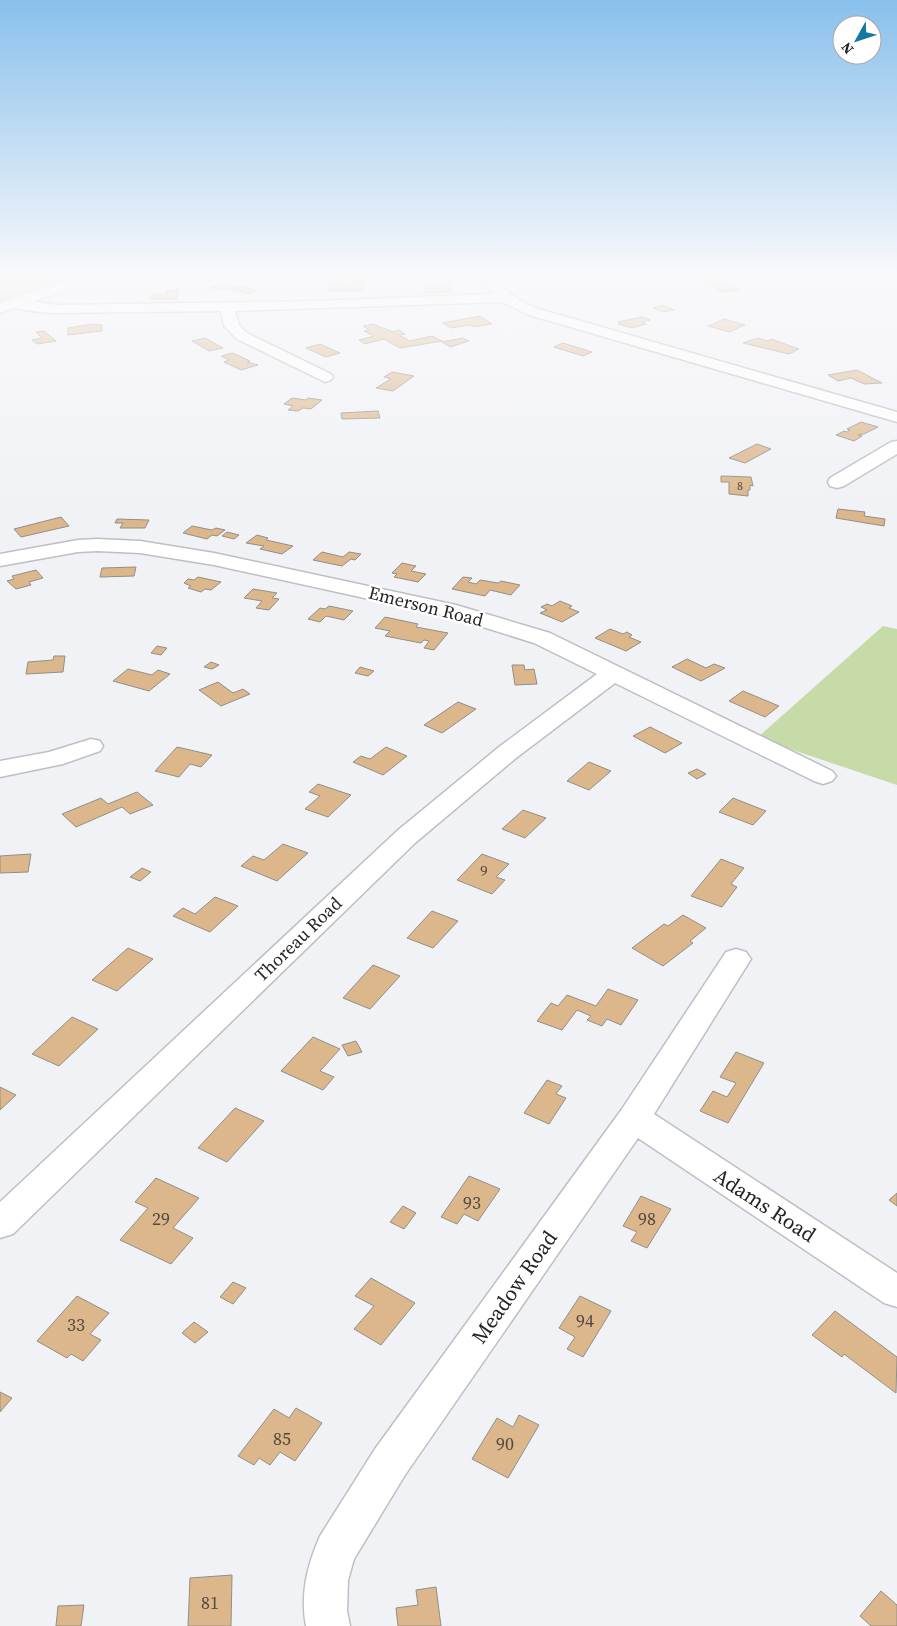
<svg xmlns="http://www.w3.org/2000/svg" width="897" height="1626" font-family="'Source Serif 4',serif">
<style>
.green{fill:#c7dba9}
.building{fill:#dcb78c;stroke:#918e8a}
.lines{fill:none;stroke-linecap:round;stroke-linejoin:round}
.minor-casing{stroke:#bebfc3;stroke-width:3}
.major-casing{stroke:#bebfc3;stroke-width:2}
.minor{fill:#fff;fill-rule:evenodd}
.major{fill:#fff;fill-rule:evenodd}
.labels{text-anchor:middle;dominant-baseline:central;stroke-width:5;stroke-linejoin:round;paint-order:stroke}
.far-number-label{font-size:12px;fill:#51493f}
.number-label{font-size:15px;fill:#51493f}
.street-label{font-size:18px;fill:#232425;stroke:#fff}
.near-number-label{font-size:18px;fill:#51493f}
.near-street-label{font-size:21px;fill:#232425;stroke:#fff}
</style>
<rect width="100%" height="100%" fill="#f1f2f6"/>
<path class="green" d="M0,275H97L0,308Z
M883,626L897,629V785L757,738Z"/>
<path class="building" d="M438,275H457L458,278H439Z
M354,278H366L362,291H327L330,285H327L329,279H342L341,283L352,284Z
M717,279L733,287L741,290L723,292L701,281Z
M448,283L451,292L426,293L423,284Z
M217,285L244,287L257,291L249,294L236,290L210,288Z
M167,290H179L176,299H151L153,294H166Z
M663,305L674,310L663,312L653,308Z
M480,316L492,324L474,327L470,325L451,328L443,323Z
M642,317L650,320L642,322L646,324L632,328L618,324H621L618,322Z
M724,319L745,325L729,332L708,326Z
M94,324L102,325V331L68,335V328Z
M373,324L393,332L399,330L405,334L399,335L410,341L432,336L442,341L400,348L384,339L365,344L359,340L374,336L364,331L370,330L363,326Z
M44,331L56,341L37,344L32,340L42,338L36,332Z
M205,338L223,348L209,351L192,341Z
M463,338L469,341L450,347L442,342Z
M758,338L768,341L771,339L799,349L789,354L743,343Z
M563,343L592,352L583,356L554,347Z
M320,344L340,353L326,357L306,348Z
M233,353L250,361L247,362L258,365L241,370L224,362L229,360L221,356Z
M857,370L882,383L864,384L851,378L838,381L828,375Z
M392,372L414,376L393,391L376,388L391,379L384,377Z
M292,398L306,400L308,398L322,400L311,409L303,408L298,411L288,410L293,406L284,404Z
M378,411L380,418L342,419L341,413Z
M861,422L878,427L864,434L858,435L862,436L854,441L836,435L844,431L847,432L850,430L847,429Z
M757,444L771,449L745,463L729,458Z
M721,476L751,477L753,486L750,485V490H748V496L729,494V482H721Z
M838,509L865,512L864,516L885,519L884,526L836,518Z
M61,517L69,526L21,537L14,529Z
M117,519L149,520L145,528H120L123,523H115Z
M192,526L212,530L216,528L225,530L217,536L212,535L207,539L183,533Z
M227,532L239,535L234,539L222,536Z
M257,535L268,538L266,540L293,546L282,554L260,549L264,546L246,543Z
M322,552L343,557L349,552L361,554L355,560L351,559L342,566L313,560Z
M402,563L416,566L411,571L426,574L418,582L394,577L397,574L392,573Z
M136,567L134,576L100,577L102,568Z
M36,570L43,578L29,582L31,585L16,589L7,581L14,579L12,576Z
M198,577L221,582L211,590L205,589L201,592L188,588L191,586L184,583L188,579L194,580Z
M463,577L472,578L468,582L476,584L480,580L498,583L501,581L520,585L511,595L490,590L485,596L452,589Z
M253,589L277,593L272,598L279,599L269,610L256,608L262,601L244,598Z
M560,601L572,606L569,608L579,612L562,622L540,613L547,610L541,607L547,604L552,606Z
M329,606L353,611L344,620L326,616L320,622L308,619L320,608L325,609Z
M385,617L418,624L416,627L448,633L434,650L424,648L429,641L424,640L421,643L385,636L390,631L375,628Z
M610,629L623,634L627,632L632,635L629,637L641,642L626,651L595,638Z
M157,646L167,648L161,655L151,653Z
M54,656H65L63,672L26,674L28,662L53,660Z
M687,659L706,668L714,664L725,668L701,681L672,667Z
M211,662L219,665L212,669L204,667Z
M512,665H524L525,670L534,669L537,684L515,685Z
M360,667L374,671L368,676L355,673Z
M128,669L152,675L158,670L170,674L149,691L113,681Z
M218,682L233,693L243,689L250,694L221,706L199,690Z
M743,691L779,706L765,717L729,701Z
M458,702L476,709L442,733L424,725Z
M650,727L682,743L665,753L633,736Z
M177,747L212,755L201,767L190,764L179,777L155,771Z
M386,747L407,756L383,775L353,762L361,756L370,759Z
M589,762L611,771L589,790L567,781Z
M697,769L706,774L697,779L688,773Z
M318,784L351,795L328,817L305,809L320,796L309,792Z
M137,792L153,805L130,814L122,807L76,827L62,814L101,798L108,804Z
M733,798L766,811L753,825L719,812Z
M523,810L546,818L525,838L502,829Z
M283,844L308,853L277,881L241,866L253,856L264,860Z
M31,854L28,872L0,873V856Z
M482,854L509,864L496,877L505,880L492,894L457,880Z
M721,859L744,868L731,884L737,887L722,907L691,896Z
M142,868L151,872L140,881L130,877Z
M215,897L238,906L210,932L173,916L183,908L195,914Z
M432,911L458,921L433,948L407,938Z
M683,915L706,928L690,941L693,943L663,966L632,948L664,924L668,926Z
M128,948L153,959L117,991L92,980Z
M373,965L400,976L370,1009L343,998Z
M608,989L638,1000L621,1025L607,1019L602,1026L587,1020L591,1016L577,1010L562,1030L537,1021L551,1003L558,1006L567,995L596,1006Z
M72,1017L98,1029L59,1066L32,1054Z
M313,1037L340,1049L320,1071L334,1077L323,1090L281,1071Z
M356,1041L362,1052L348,1056L342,1045Z
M736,1052L764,1063L728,1123L700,1111L713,1091L727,1097L736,1083L720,1077Z
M547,1080L562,1086L556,1094L566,1098L549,1124L524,1113Z
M0,1087L16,1095L0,1110Z
M235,1108L264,1121L227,1162L198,1148Z
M469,1176L500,1189L478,1221L464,1214L457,1224L441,1217Z
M156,1178L199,1198L173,1228L193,1238L171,1264L120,1240L148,1208L135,1202Z
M897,1193V1206L889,1200Z
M641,1196L671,1209L647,1248L631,1241L637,1232L623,1226Z
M403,1206L416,1213L404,1229L390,1222Z
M371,1278L415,1303L381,1345L354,1329L374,1306L355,1296Z
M233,1282L246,1288L233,1304L220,1297Z
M77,1296L109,1313L90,1334L101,1340L83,1361L71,1354L67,1358L37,1341Z
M580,1296L611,1311L583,1357L567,1349L575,1337L559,1328Z
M835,1311L897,1357L896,1393L844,1354L842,1357L812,1335Z
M194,1322L208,1332L195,1343L182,1333Z
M0,1392L12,1398L0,1412Z
M296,1408L322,1423L295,1461L280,1452L270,1465L259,1458L254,1465L238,1456L274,1409L289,1418Z
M519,1415L539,1425L508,1478L472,1459L497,1418L513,1427Z
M232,1575L231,1626H188L190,1578Z
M436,1587L441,1626H398L396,1608L418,1605L416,1590Z
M881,1591L897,1605V1626H871L860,1616Z
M84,1605L81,1626H56L58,1606Z"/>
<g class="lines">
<g class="minor-casing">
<path id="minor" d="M482,275H496C504,294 520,301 539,309L897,412V422L529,315L502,302L235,311L239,325L247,333L331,374L333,377L331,380L325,382L237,339L224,326L221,311L57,313C40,313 24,310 8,306L6,303L8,300C18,297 44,304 57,305L316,301L493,294Z
M897,441V454L844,486L837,488L830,486L828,482L830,478L891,442Z
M97,539L140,541L214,553L456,605L550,633L832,771L836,776L832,781L823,784L814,781L615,683L516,758L415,843L13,1234L0,1238V1202L397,831L499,747L597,674L534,643L451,617L214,565L140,553L97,551L78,552L0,566V554L78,540Z
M91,739L100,741L103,746L100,751L63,764L0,777V761L49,752Z
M736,949L746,952L751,959L654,1114L897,1273V1307L884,1303L638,1138L405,1475L354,1559L348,1580L347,1611L350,1626H306C300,1594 307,1566 320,1536L375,1449L622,1109L726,952Z"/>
</g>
<g class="major-casing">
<path id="major" d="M84,275H105L103,278L0,313V303Z"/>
</g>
<use href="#minor" class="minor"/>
<use href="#major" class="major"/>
</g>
<linearGradient id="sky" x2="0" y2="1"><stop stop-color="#89c0ec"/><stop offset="0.55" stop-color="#f9f9fb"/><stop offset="1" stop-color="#f9f9fb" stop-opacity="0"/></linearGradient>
<rect width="897" height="502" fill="url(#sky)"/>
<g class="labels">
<g class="far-number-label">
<text x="740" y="486">8</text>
</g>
<g class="number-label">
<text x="484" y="870">9</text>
</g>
<g class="street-label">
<text transform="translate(426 606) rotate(14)">Emerson Road</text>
<text transform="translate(298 939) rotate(-44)">Thoreau Road</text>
</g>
<g class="near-number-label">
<text x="472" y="1202">93</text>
<text x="161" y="1218">29</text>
<text x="647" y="1218">98</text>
<text x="585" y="1320">94</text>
<text x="76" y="1324">33</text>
<text x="282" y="1438">85</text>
<text x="505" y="1443">90</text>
<text x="210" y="1602">81</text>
</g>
<g class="near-street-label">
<text transform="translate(765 1205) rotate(33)">Adams Road</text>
<text transform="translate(514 1287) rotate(-55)">Meadow Road</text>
</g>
</g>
<g transform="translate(857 40) rotate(230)"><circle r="24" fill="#ffffff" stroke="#a7a7a8"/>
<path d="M0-4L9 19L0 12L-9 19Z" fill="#1577a3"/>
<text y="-8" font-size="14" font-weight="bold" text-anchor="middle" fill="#232425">N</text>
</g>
</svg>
